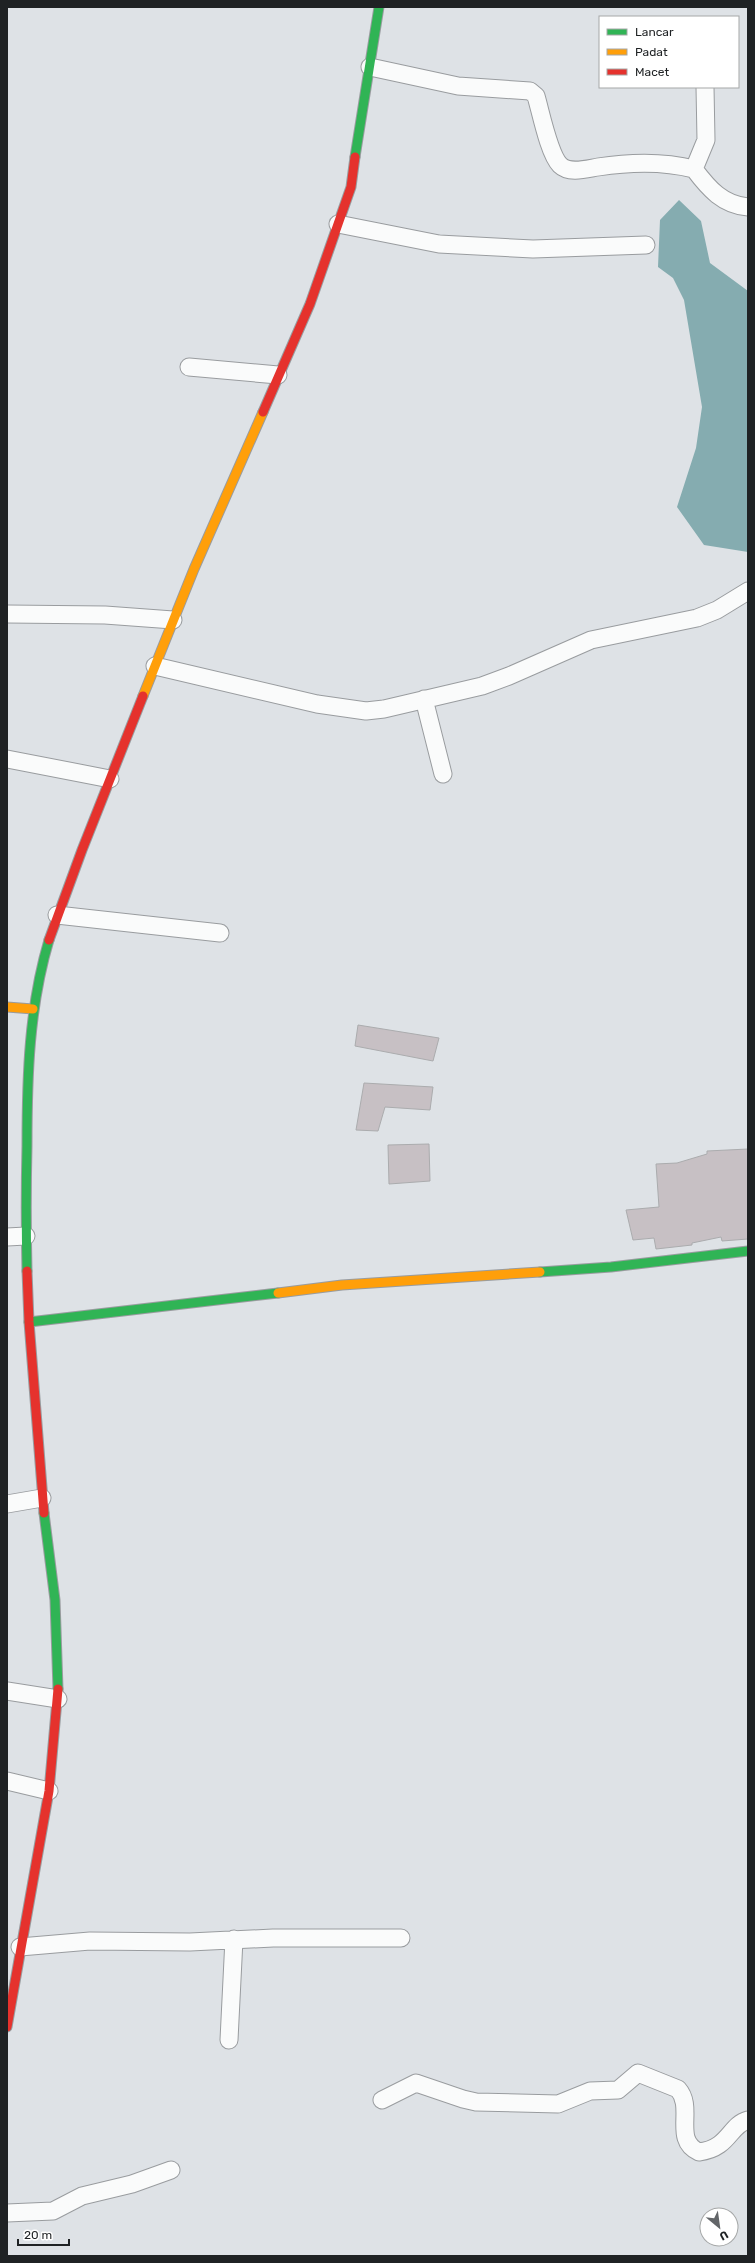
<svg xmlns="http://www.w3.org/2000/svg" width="755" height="2263" font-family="Rubik,sans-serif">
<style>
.water{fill:#85acb0}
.building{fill:#c7c0c4;stroke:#abacae}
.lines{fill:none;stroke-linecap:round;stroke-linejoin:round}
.street-casing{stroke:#999c9f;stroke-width:19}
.fast-casing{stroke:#999c9f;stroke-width:11}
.slow-casing{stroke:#999c9f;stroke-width:11}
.jam-casing{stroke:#999c9f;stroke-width:11}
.street{stroke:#fafbfb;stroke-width:17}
.fast{stroke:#30b455;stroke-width:9}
.slow{stroke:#ff9f0a;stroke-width:9}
.jam{stroke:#e5322d;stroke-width:9}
</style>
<rect width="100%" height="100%" fill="#dee2e6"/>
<path class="water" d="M679,200L701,221L710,263L748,291V552L704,545L677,507L696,448L702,407L684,300L673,278L658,267L660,220Z"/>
<path class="building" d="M358,1025L439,1038L433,1061L355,1046Z
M364,1083L433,1087L430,1110L385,1107L378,1131L356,1130Z
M429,1144L430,1181L389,1184L388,1145Z
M748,1149V1239L722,1241L721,1237L692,1243V1245L656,1249L654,1238L633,1240L626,1210L659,1207L656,1164L677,1163L707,1154V1151Z"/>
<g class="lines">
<g class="street-casing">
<path id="street" d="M370,67L458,86L530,91L536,96C541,113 549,154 560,165C569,174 586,169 598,167C630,162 663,161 694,169C709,189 723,205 748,207
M694,169L706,140L705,87
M338,224L439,244L533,249L646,245
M189,367L278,375
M7,614L105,615L173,620
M155,666L317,704L366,711L384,709L482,686L509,676L591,640L697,618L717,610L748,591
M424,699L443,774
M7,759L110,779
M57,915L220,933
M7,1237L26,1236
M7,1504L42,1498
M7,1691L58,1699
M7,1781L49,1791
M20,1947L90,1941L190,1942L273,1938H401
M229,2040L234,1939
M382,2100L416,2083L463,2099L476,2102L558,2104L590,2091L618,2090L638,2073L678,2089C695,2108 672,2140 699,2152C730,2148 729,2125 748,2120
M7,2213L53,2211L82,2196L132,2184L171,2170"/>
</g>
<g class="fast-casing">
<path id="fast" d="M355,157L379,7
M27,1271C26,1229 26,1187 27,1146C27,1076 29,1007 49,940
M540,1272L611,1267L748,1251
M29,1322L278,1293
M44,1513L55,1600L58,1689"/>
</g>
<g class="slow-casing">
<path id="slow" d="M143,696L194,569L263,412
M7,1007L33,1009
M278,1293L342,1285L540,1272"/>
</g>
<g class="jam-casing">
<path id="jam" d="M263,412L310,304L351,187L355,157
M49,940L82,850L143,696
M27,1271L29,1322L44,1513
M7,2027L49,1791L58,1689"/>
</g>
<use href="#street" class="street"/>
<use href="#fast" class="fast"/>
<use href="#slow" class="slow"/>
<use href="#jam" class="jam"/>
</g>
<rect width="755" height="2263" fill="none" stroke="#1f2224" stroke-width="16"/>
<rect x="599" y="16" width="140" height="72" fill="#ffffff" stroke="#a5a7a7"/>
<rect x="607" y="29" width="20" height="6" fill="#30b455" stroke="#a5a7a7"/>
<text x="635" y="36" font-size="12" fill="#1f2224">Lancar</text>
<rect x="607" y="49" width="20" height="6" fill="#ff9f0a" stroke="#a5a7a7"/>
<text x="635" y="56" font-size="12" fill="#1f2224">Padat</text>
<rect x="607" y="69" width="20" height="6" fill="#e5322d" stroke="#a5a7a7"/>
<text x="635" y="76" font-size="12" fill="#1f2224">Macet</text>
<g transform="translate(719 2227) rotate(151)"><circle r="19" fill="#ffffff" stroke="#a5a7a7"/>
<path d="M0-3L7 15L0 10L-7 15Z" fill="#626568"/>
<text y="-6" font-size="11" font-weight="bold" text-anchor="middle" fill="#1f2224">U</text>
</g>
<path d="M18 2239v6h51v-6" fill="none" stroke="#1f2224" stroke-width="2"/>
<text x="24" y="2239" font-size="12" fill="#1f2224" stroke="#ffffff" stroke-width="3" paint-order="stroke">20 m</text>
</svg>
